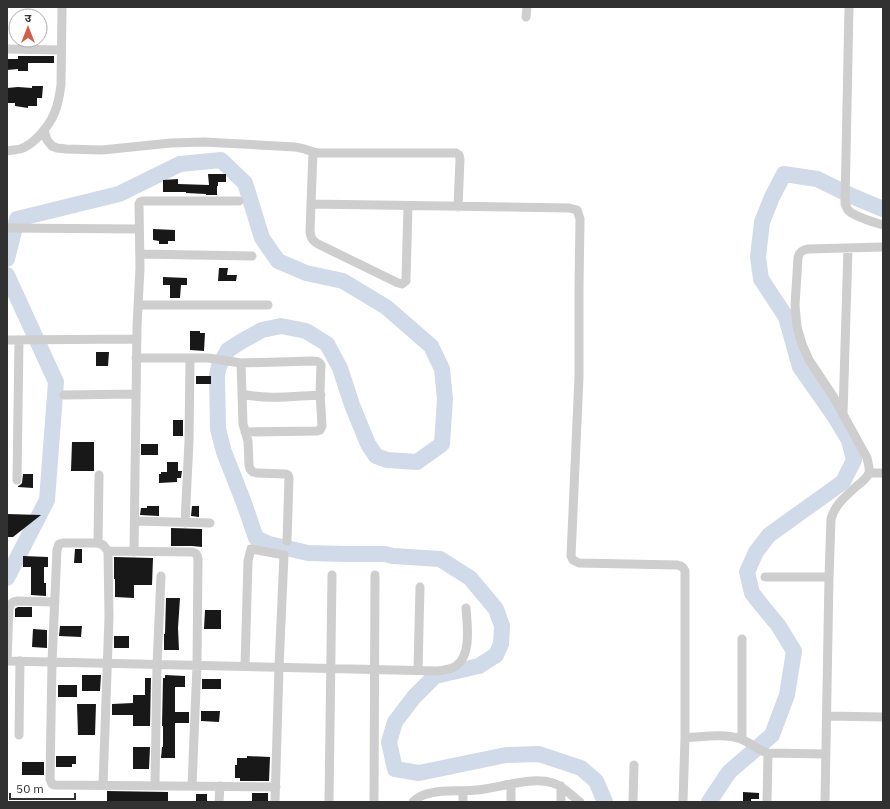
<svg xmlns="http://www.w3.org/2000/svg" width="890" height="809" font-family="'IBM Plex Sans','Noto Sans Devanagari',sans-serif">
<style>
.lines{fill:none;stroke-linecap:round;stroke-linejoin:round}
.river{stroke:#d1dae9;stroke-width:16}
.building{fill:#181818}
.minor{stroke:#cecece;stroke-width:9}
</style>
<rect width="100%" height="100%" fill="#fff"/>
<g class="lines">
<path class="river" d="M7,259L17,219L119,194L180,164L221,160L245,183L262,238L278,261L306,273L343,281L386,307L431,346L442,369L445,399L442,444L417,462L387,460L376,456L368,444L352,405L340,368L327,344L306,331L281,326L262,330L242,341L228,350L219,366L217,375L218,429L224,452L244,503L256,538L269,544L308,553L347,554H385L393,556L440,559L470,578L496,609L502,626L501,644L496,655L479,666L435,676L414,697L395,722L389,742L395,769L419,773L506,755L539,754L581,768L596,781L605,802
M7,275L56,382L47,500L7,578
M709,802L729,772L772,735L787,695L794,651L778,625L763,607L752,593L747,572L756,552L769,535L843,482L854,460L849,440L835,417L800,367L786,317L761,279L758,257L762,222L772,197L784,174L817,179L854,197L883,209"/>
</g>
<path class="building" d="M18,56H54V63H28V71H18V69L7,70V59H18Z
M32,86H43L42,98H37V106H28V108L15,106V103H7V88L18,87L32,88Z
M208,174H226V182H218V186H217V195H206V194L186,193V192H163V180L178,179V184L209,185Z
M153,229L175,230V241H168V244H159V241L153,240Z
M219,268H228L227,275H237L236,281H218Z
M163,277L187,278V285H181L180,298H170V285H163Z
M190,331H200V333H205L204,351L190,350Z
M96,352H109L108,366H96Z
M196,376H211V384H196Z
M173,420H183V436H173Z
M72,442H94V471H71Z
M141,444H158V455H141Z
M167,462H178V471H182L181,478H177V482L159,483V474H161V472H167Z
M23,474H33V488L18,487V486L20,485L22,483Z
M147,506H159V516L140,515L141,508H147Z
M192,506H199V517L191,516Z
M7,514L41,515L13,537H7Z
M171,528L202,529V547L192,546H171Z
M75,549H82V563H74Z
M23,556L48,557V567H44V583H46V596L31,595V567H23Z
M114,557L153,558L152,585H134V598L115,597V579H114Z
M166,598H180L178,628L179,650H164V634H165Z
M18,607H32V617H15V609L16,608Z
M205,610H221V629H204Z
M60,626H82L81,637L59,636Z
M33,629L47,630V648L32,647Z
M114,636H129V648H114Z
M82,675H101L100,691H82Z
M165,675L185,676V687H175V712H189V723H175V758H161L162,747H163V726H162L163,678H165Z
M145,678H151L150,726H133V715H112V704L133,703V695H145Z
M202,679H221V689H202Z
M58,685H77V697H58Z
M77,704H96L95,735H78Z
M201,711H220L219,722L201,721Z
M133,747H150L149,769H133Z
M56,756H76V764H72V767H56Z
M247,756L270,757L269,781H240V778H235V765H237V758H247Z
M22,762H44V775H22Z
M107,791L168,792V802H107Z
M743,792L759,793V799H751V801H743Z
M252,793H268V802H252Z
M196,794H207V802H196Z"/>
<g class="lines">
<path class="minor" d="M849,7L845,204C846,205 847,209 848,210C854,217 874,222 883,225
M526,17L527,7
M7,49L61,50
M44,130L47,140L52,146L57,148L66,149L102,150L171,143L204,142L295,147C304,148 311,152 319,153H456L459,155L460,159L458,207
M7,151C11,150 16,150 20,149C27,147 33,142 38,137C54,120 58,108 61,85L62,7
M313,152L311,204L569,208L577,210L580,219L579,288V377L571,556L573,560L579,563L677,565C682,566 683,567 685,571V738
M311,204L310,232C311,239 313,241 318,244L398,283L402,284L406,281V279L408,206
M7,228L139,229
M140,254L252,256
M138,305H268
M7,340L137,339
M136,358H208L241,363L312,361C316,361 319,361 321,365L320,392L322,426L320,430L317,431L245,432
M241,363L243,424L248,441L249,465L250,469L253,472L257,473L286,474L288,475L289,478L287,541
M242,394C268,400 294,396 321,395
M64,395L136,394
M843,414L848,248
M869,473H883
M99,475L98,543L103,545L108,551L109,617L103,785
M17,480L19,340
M135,521L210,523
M185,523L189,441L190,358
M98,543H63L59,544L57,550L52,662L50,779L52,784L54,785L276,787
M108,551L192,552C197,553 197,555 198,559L197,665L192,786
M134,552L137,326L140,268L139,204L140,202L143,201H239
M765,577H829
M742,639V739
M7,661L438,671C444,670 450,670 456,666C472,655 467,624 466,608
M7,661L9,608C11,603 12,602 17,601L55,602
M245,666L248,561L251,549L284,555L279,667L275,802
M418,670L420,587
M827,716L883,717
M19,735L20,661
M155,785L157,665L161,576
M511,785V802
M561,786V802
M219,802L220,786
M329,802L332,575
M374,802L375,575
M413,802C418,797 424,794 431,793C446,789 462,792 477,790C500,788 531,776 553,783C563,786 571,795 580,802
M463,802V791
M633,802L634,765
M683,802L685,738C702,737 725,733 741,739C751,743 757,750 768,753L826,754
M767,802L768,753
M825,802L829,577L831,519C835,504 847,495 858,485C862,482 867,478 869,473C870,468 868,463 867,458L833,396L809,360L802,344L797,327L795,305L798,258C799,252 802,250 808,249L883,247"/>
</g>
<rect width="890" height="809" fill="none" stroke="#313131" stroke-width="16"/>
<g transform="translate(28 28)"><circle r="19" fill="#ffffff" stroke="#adadad"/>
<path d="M0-3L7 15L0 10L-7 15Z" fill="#d05f4b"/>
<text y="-6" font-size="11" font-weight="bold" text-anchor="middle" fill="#313131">उ</text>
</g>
<path d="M10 793v6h65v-6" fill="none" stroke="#313131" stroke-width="2"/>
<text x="16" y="793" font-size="12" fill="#313131" stroke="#ffffff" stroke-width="3" paint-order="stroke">50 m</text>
</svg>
